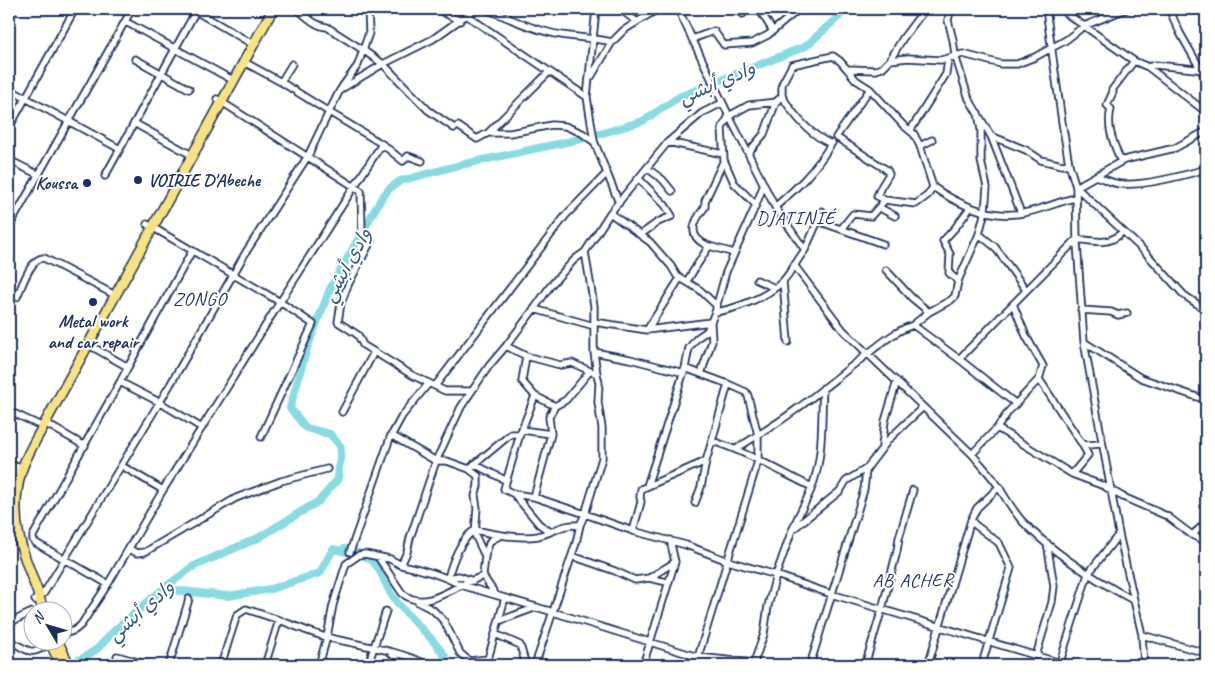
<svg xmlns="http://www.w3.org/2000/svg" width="1215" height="674" font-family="Caveat,'Playpen Sans Arabic',sans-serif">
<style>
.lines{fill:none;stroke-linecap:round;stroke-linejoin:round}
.river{stroke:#8adbe1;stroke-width:8}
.minor-casing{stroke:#1b2f5e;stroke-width:9}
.highway-casing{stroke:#1b2f5e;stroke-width:12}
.minor{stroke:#fff;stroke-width:5.5}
.highway{stroke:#f8e281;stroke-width:9}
.poi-dot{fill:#1b2f5e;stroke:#fff;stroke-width:2}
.labels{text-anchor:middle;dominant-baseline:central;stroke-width:4;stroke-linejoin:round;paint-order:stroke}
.poi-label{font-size:18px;font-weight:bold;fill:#1b2f5e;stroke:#fff;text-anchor:start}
.water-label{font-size:19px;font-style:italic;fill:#375a7f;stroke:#fff}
.neighbourhood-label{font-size:19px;letter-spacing:1px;fill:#1b2f5e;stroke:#fff}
</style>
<rect width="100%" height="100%" fill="#fff"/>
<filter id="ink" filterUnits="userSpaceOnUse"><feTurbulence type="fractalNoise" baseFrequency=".02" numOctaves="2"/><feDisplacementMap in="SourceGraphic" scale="10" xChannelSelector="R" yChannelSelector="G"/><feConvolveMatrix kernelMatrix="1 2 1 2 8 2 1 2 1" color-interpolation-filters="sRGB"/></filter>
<g filter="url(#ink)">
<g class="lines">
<path class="river" d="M344,549C348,550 366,556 369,558C381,566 385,586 393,597C411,622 436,638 450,665
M163,589L228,596L271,589L320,573L333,549L347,552
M67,665L83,658L97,649L116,629L163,589L192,567L258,538L319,501L338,479L341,447L330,434L306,428L290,408L307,348L330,289L381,199L389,189L400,181L460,165L590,137L643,121L679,97L806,46L847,9"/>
<g class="minor-casing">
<path id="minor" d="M192,9L249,42
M297,9C306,16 315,26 327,27L363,50L358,65L342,87
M368,9L369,33L363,50L383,64L428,110L454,128L458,126L477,139L488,133L549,72
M437,9L460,21
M486,9C511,19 536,31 562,35C579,38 595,38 612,42L624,30L658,9
M620,9L636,21
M678,9L729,116L749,105L776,102L782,96V84L792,65L833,56L840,61L847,69L876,70L882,68L890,60L908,58L941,60L963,54L1001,64H1017L1035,57L1066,40L1084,26L1126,9
M736,9L743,14
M759,9L773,31
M951,9L948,20L953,40L955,55L965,87L969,99L991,136L1026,150L1041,160L1062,165L1069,164
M1046,9L1062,122L1069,164L1076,187L1077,243L1084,342L1119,534L1142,635L1144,665
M1060,9L1134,61L1148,67L1206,112
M1169,9L1180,33L1206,79
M466,15L587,97L596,9
M9,17L14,9
M126,22L229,78
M692,39L714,31L724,45L752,43L768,35L799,9
M135,59L189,89
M890,60L903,38L925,9
M1148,67L1155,65L1206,70
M847,69L856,80L870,89L903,125L914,134L920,146L933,187C959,205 990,219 1023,213C1041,210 1057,202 1075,198
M591,77L612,42
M281,82L292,64
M9,89L120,149L197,9
M870,89L836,137L887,170L889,174L881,187L877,196L885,200L916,204L928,195L933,187
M782,96C794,116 809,134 831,144L832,143
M587,97L594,141L619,203
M217,99L361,191L362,232L371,241L348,285L341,303L338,322L358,335L363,345L412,375L445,391H471
M729,116L722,128L724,160L734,183L756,205
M729,116L748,153L764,134L776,102
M134,123L188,153
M9,128L75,9
M910,131L946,74L948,59
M488,133H510L552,125L565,126L582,133L593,141
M991,136L1021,213
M668,142L723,154
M382,144L403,161L408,156L422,161
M920,146L932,140
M748,153L775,207C798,187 815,171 831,144
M9,160L39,175
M1121,162C1114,144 1106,128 1111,109L1107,105L1113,92L1112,90L1134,61
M647,168L663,180L672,191
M105,176L120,149
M1095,176C1103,178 1113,184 1121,184C1146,186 1182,176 1206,169
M639,179L665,205L672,216L658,222L640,235
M1076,187L1144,251L1184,295L1206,310
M1076,187L1124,160L1175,148L1206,131
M775,207L805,250L818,221L883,244
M880,208L895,216
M610,213L650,242L671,266L677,276L700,290L716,305
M818,221L822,211
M9,227L132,9
M841,229L853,214L871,216L885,200
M979,234L995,247L1026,290
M709,246C686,237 693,222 705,207V201L724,160
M585,252L594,306V352L597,374
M794,265L843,330L972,454C981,465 991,475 999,487C1006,499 1013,511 1023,522C1054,554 1094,579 1133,600
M886,270L912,298L929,312
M757,280L775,288
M687,281L709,246L734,253
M783,281L788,342
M958,281L949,273L950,254L943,241L955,228L970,208
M9,296L17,297C22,286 31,257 44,258L111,293
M1013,304L1026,336L1043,366L1039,379L1082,444L1087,445L1101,444
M716,308L726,272L756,205L764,184
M1081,310L1111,312L1118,315L1127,313
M594,322L647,330L711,322L715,312C736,309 767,297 782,282C791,273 797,260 805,250
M913,325L929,312L951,300L955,296L958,281L979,234L985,211L987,187L981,161V130L978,113
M594,326L534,309L551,285L575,259L585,252L610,213L668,142L702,113L722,103
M647,330L680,278
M1084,342L1141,378L1206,400
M89,345L128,367L120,382L159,402L202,428
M506,346L526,356L560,365L572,363L597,374L599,383L598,402L602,428V458L585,514L534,497L514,494L504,489L520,434L535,396L522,381L526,356
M594,352L630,359L684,373
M959,359L1077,239C1094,241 1110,246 1122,232
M128,367L192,251
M685,368L728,384L712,441
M701,374L712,341L711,324
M120,382L33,536V540L36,543L108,584L163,490L280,302L147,224
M728,384L746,392L748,396L758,435L736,449
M435,386L566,215L607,173
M535,396L555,406
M9,411L39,425
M342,412L374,352
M45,423L85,446
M997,428L1009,411L1039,379
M522,430L551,434
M391,435L436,461H447L469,469L478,476V486L475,496L477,508L475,535L485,556L483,576L496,595
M261,437L313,324L280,302C314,250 347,197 382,144L329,112L340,90L383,64L433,39L475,9
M882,446L885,421L897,381
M972,454L997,428L1072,474L1104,486L1123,497L1167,516L1192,535L1206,542
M9,464L18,467
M474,464L505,480
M122,466L163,490
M469,469L511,434H520
M1072,474L1088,455L1082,444
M9,478L16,471
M647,486L685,368L689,348L697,338L707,331L711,322
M514,494L539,524L549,531
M534,497L551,434L549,417L555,406L566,400L590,371
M695,503L701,487L706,461
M971,520L974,524L999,543L1011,568L984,657V665
M793,529C798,514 807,501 812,487C824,455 821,420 823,388
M633,531L641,502L640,497L641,489L706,461L712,441C747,452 779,471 812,487
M1192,535L1206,523
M129,549L137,553L145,552L236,498L281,481L327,469
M350,552L390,438L402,416L429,383
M485,556L490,541L499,536
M572,556L615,571L635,580L649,578L667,582
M378,557L402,593C420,609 443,595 461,585L553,612L698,657L754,663
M401,565C422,569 442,575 461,585L483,576
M649,578L675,562
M473,581L459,576L448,578C452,562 461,538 475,530C492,534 521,539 538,536C556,532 559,524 580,525
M505,598L495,634L520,645L526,665
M35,600L44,593L170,385L246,252L308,156L329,112L281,82L244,62
M418,602L433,610L444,621L460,653L469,661L488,659L495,634
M499,621L537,607
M9,623L32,612
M62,635L75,630L81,625L108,584
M1142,635L1206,653
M9,640C31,652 30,657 52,642
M390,652L403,665
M117,656L149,665
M1036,656L1052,602L1054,586L1047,543
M698,657L758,461V435C795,413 827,385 861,359C878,346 893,332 913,325L959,359L1016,404
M169,665L189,599
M221,665L237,615L246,609L279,620
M265,665L279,620C296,626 313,634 330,638C363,646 398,650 428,665
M319,665L327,637L333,605L346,564L359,555L365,554L390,559L401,565L407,552L410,538L436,461L461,407L489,366L506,346L534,309
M368,665L386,611
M535,665L576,543L580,525L585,514L633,531L686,545L728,561L776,575L831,594L1067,665
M643,665L675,562L670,540
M753,665L764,634L768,606L776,575L792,530L840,491L846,481L867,468L889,439L923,407
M810,665L863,493C866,484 864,476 867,468
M865,665L882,609L897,551L899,538L913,490
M928,665L971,520L977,508L999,487
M1059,665L1088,574L1119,534"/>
</g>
<g class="highway-casing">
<path id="highway" d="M44,612C41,604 39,597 37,590C21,550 9,519 20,475C25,457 36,440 45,423L273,9
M50,642L61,665
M58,642L69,665"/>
</g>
<use href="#minor" class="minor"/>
<use href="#highway" class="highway"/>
</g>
</g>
<g class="poi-dot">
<circle cx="138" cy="180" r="5"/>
<circle cx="87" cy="183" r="5"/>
<circle cx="93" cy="302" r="5"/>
</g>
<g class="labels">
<g class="poi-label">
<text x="148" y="180">VOIRIE D'Abeche</text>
<text x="77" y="183" text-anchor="end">Koussa</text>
<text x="93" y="321" text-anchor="middle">Metal work<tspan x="93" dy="21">and car repair</tspan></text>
</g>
<g class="water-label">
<text transform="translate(717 83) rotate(-23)">وادي أبشي</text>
<text transform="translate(347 265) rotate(-61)">وادي أبشي</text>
<text transform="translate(141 611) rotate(-41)">وادي أبشي</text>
</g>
<g class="neighbourhood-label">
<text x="796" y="218">DJATINIÉ</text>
<text x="200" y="299">ZONGO</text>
<text x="913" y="580">AB ACHER</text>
</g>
</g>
<rect width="1215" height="674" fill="none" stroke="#fff" stroke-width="30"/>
<rect x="15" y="15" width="1185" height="644" fill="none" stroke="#1b2f5e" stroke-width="2" filter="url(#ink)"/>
<g transform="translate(48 626) rotate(308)"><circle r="24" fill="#ffffff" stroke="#a4acbf"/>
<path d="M0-4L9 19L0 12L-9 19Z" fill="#1b2f5e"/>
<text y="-8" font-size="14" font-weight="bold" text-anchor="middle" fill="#1b2f5e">N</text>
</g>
</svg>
